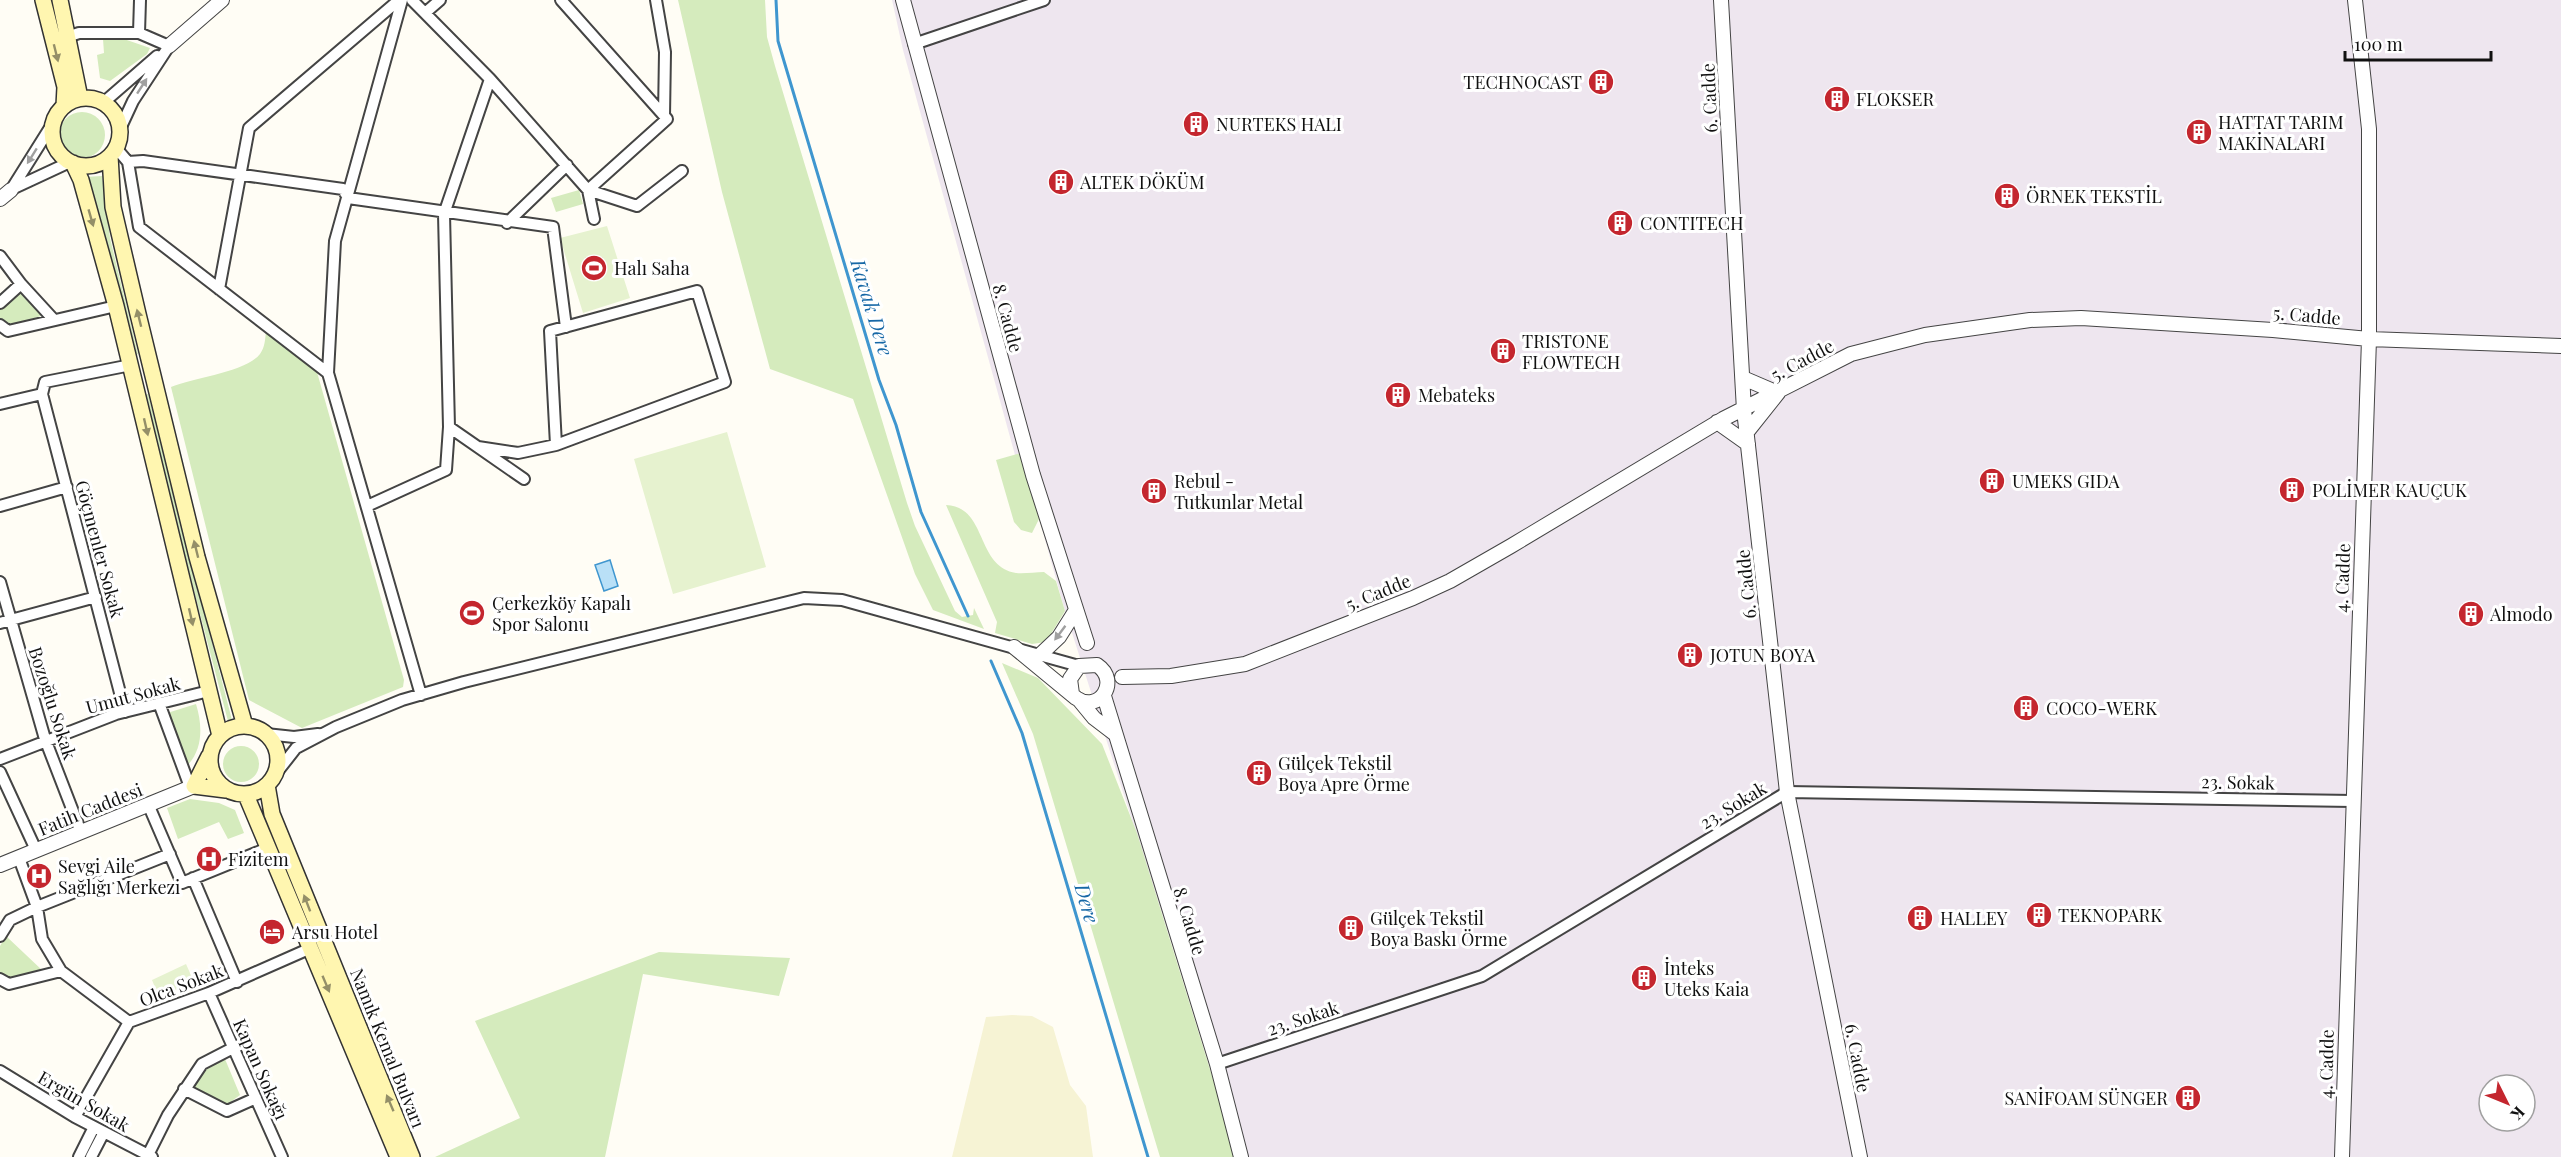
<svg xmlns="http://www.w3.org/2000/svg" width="2561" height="1157" font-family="'Playfair Display',serif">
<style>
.industrial{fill:#eee6ef;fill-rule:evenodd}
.farmland{fill:#f6f3d4}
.green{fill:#d5ebbd}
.pitch{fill:#e6f2cf}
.water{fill:#b9e0f7;stroke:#3f96cf;stroke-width:1.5}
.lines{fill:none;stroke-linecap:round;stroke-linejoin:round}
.stream{stroke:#3f96cf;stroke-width:3}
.minor-casing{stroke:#444;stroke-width:14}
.tertiary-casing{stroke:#444;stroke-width:16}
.secondary-casing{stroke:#333;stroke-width:18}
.minor{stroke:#fff;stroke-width:10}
.tertiary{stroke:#fff;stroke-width:14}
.secondary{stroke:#fff6b0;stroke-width:15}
.oneway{fill:#948f68}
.oneway2{fill:#a0a0a0}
.labels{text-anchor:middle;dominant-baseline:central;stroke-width:6;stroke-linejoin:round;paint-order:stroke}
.poi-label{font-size:18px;fill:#111;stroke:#fff;text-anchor:start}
.street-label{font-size:18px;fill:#111;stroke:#fff}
.water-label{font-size:20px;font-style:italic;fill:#1768a6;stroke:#fff}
</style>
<rect width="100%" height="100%" fill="#fffdf5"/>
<path class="industrial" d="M892,0H2561V1157H1240L1065,611L1021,454L1015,455L903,50ZM2489,1085H2525V1121H2489Z"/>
<path class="farmland" d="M1012,1015L1032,1016L1053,1027L1070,1085L1086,1106L1093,1157H952L986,1017Z"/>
<path class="green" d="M678,0H765L767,37L775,66L907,503L915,526L955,611L962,617L973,615L974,608L984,629L933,610L915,574L853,399L770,369L722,192Z
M121,38L150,48L147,54L110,81L100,78L97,55L104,53L103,39Z
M59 135a23 23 0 1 1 46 0a23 23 0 1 1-46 0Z
M102,176L110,238L138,354L134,356L84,177Z
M579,190L583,204L556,212L551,198Z
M21,291L44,315L9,326L0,318V309Z
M266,331L317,372L404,680L403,687L302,728L249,700L171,387C193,378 246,372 260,354C265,347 265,340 266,331Z
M148,394L233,724L229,725L143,395Z
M1021,453L1039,519L1032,533L1021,530L1014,522L996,460Z
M946,505C988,507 975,566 1016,573C1024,574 1035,572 1044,572L1056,581L1065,611L1046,642L1032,644L995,633L997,622Z
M1002,663L1038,678L1102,744L1137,833L1237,1157H1160L1033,734Z
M196,704C203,727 203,751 185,768L164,714Z
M223 764a18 18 0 1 1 36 0a18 18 0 1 1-36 0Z
M190,799L219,803L235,810L244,833L228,839L219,822L178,839L167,808Z
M6,936L43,971L12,980L0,973V946Z
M659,952L790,958L779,996L643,974L605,1157H435L520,1118L475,1021Z
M225,1059L240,1095L225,1106L191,1086L202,1072Z"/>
<path class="pitch" d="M607,226L630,298L583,313L560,238Z
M727,432L766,567L673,594L634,459Z
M186,964L194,982L159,997L152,980Z"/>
<path class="water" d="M610,560L618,586L604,591L595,565Z"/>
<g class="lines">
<path class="stream" d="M776,0L778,41L879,380L896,425L921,512L968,616
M991,661L1022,733L1148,1157"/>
<g class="minor-casing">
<path id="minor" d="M140,0L139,33L169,46
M412,0L490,79L588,190L594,219
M561,0L667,119L588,190L637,206L682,171
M656,0L665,52L664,116
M425,13L440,0
M70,36L79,33H139
M914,44L1044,0
M103,103L157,56
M120,129L133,101L169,46
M116,148L128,162L139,227L328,373L421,695
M128,162L143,161L343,189L348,198L553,227L566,327
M12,189L70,162
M11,190L53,123
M507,223L567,165
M0,256L21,284
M219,289L249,128L399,0
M0,303L21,284L54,320
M0,325L8,331L116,306
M328,373L335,241L402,0
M42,394L125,712
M42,394L45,382L131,365
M0,404L42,394
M449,427L524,479
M478,447L518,453L556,445L550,331L697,291L725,382L556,445
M0,506L67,487
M367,506L446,470L449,427L444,214L490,79
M0,582L45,739L81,832
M0,623L96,597
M159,703L190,787
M266,734L294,737L318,734
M0,759L116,714L209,691
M0,772L36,850
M274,776L296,748L336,727L402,700L464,682L804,598L842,600L1079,666
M148,804L182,883L268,848
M19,858L37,907L42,939L61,971L129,1022
M193,878L237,982
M0,936L10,920L37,907L170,854
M0,979L9,984L61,971
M209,993L282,1157
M1217,1064L1482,976L1787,792L2353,801
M0,1071L75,1117L152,1157
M184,1089L227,1111L256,1098
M75,1117L129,1022L209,993L311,948
M148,1155L168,1115L202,1064L233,1048
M79,1157L94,1127
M91,1157L104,1132"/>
</g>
<g class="tertiary-casing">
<path id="tertiary" d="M903,0L1033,475L1087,643
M1721,0L1744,410L1787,792L1860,1157
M169,46L222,0
M0,199L11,190
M1743,378L1778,393L1747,432
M1717,422L1748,444
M1014,647L1076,698C1099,714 1121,681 1097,665L1079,666L1070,679L1072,694
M1041,654L1059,637L1076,610
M1122,677L1171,676L1245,664L1413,598L1450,581L1511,546L1723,419L1851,354L1925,335L2030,320L2081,318L2273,330L2369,339L2561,346
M1104,696L1217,1064L1241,1157
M1080,701L1094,718L1115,734
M0,865L194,786
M2342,1157L2369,339V129L2355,0"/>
</g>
<g class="secondary-casing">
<path id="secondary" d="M43,0L65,87L64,106
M60,0L80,98
M52 132a34 34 0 1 1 68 0a34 34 0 1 1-68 0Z
M110,156L113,207L138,314L197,557L245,726
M73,163L81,180L116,306L220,736
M210 760a34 34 0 1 1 68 0a34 34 0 1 1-68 0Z
M209,756L194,786L226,790
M267,785L272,814L412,1157
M246,795L398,1157"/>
</g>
<use href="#minor" class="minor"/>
<use href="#tertiary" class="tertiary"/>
<use href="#secondary" class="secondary"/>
</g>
<defs><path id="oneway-solid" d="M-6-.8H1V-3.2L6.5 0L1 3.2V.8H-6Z" transform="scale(1.5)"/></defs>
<g class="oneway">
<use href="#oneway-solid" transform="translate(56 53) rotate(76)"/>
<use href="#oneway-solid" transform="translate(91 218) rotate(74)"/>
<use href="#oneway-solid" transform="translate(139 318) rotate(-104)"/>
<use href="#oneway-solid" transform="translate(146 427) rotate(77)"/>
<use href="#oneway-solid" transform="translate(196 549) rotate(-104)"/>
<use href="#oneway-solid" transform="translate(191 617) rotate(77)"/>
<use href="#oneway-solid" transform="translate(307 903) rotate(-111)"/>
<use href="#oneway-solid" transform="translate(326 984) rotate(67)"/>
<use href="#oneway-solid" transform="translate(390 1103) rotate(-113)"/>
</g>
<g class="oneway2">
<use href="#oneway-solid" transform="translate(142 86) rotate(-57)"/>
<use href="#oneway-solid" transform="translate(32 156) rotate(122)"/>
<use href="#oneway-solid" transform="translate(1060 633) rotate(127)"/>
</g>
<defs>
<g id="building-disc" transform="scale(1.35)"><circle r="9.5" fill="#c4262e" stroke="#fff"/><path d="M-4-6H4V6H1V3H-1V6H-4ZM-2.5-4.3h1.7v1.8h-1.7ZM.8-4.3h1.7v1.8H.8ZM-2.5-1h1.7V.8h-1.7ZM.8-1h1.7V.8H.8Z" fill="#fff"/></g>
<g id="stadium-disc" transform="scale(1.35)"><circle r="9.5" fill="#c4262e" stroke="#fff"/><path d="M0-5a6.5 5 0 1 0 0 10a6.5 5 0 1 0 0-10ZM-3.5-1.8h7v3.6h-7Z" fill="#fff"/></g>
<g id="hospital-disc" transform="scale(1.35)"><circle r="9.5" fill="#c4262e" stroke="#fff"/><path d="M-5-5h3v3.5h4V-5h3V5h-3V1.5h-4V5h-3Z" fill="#fff"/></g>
<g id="hotel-disc" transform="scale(1.35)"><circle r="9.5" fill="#c4262e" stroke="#fff"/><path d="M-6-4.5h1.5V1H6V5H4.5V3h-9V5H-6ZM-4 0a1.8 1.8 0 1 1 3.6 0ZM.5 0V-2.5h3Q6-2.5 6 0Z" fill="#fff"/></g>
</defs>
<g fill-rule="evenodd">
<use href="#building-disc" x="1601" y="82"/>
<use href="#building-disc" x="1837" y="99"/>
<use href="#building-disc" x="1196" y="124"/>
<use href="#building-disc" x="2199" y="132"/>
<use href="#building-disc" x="1061" y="182"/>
<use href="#building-disc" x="2007" y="196"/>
<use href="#building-disc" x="1620" y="223"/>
<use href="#stadium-disc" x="594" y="268"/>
<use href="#building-disc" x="1503" y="351"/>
<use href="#building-disc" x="1398" y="395"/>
<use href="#building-disc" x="1992" y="481"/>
<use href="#building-disc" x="2292" y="490"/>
<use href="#building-disc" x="1154" y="491"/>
<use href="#stadium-disc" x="472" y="613"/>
<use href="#building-disc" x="2471" y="614"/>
<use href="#building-disc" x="1690" y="655"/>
<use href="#building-disc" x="2026" y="708"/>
<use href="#building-disc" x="1259" y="773"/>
<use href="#hospital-disc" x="209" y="859"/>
<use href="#hospital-disc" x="39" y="876"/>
<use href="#building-disc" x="2039" y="915"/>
<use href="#building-disc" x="1920" y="918"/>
<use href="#building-disc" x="1351" y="928"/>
<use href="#hotel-disc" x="272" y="932"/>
<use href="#building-disc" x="1644" y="978"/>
<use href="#building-disc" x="2188" y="1098"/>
</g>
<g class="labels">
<g class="poi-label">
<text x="1582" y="82" text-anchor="end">TECHNOCAST</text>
<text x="1856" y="99">FLOKSER</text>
<text x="2218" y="122">HATTAT TARIM<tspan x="2218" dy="21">MAKİNALARI</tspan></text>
<text x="1216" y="124">NURTEKS HALI</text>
<text x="1080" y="182">ALTEK DÖKÜM</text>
<text x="2026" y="196">ÖRNEK TEKSTİL</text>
<text x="1640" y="223">CONTITECH</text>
<text x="614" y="268">Halı Saha</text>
<text x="1522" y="341">TRISTONE<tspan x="1522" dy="21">FLOWTECH</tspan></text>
<text x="1418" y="395">Mebateks</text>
<text x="1174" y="481">Rebul -<tspan x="1174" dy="21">Tutkunlar Metal</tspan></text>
<text x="2012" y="481">UMEKS GIDA</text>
<text x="2312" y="490">POLİMER KAUÇUK</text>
<text x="492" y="603">Çerkezköy Kapalı<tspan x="492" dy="21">Spor Salonu</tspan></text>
<text x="2490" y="614">Almodo</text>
<text x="1710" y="655">JOTUN BOYA</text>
<text x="2046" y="708">COCO-WERK</text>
<text x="1278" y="763">Gülçek Tekstil<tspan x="1278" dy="21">Boya Apre Örme</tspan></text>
<text x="228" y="859">Fizitem</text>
<text x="58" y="866">Sevgi Aile<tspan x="58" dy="21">Sağlığı Merkezi</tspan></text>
<text x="2058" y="915">TEKNOPARK</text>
<text x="1370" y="918">Gülçek Tekstil<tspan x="1370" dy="21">Boya Baskı Örme</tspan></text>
<text x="1940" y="918">HALLEY</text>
<text x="292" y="932">Arsu Hotel</text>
<text x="1664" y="968">İnteks<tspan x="1664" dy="21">Uteks Kaia</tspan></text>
<text x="2168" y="1098" text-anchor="end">SANİFOAM SÜNGER</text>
</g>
<g class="street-label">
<text transform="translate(1709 98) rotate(-93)">6. Cadde</text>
<text transform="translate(2307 315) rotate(5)">5. Cadde</text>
<text transform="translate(1008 318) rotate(75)">8. Cadde</text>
<text transform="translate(1802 360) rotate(-28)">5. Cadde</text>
<text transform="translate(100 549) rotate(75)">Göçmenler Sokak</text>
<text transform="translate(2342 578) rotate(-88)">4. Cadde</text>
<text transform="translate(1746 584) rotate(-96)">6. Cadde</text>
<text transform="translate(1378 592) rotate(-22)">5. Cadde</text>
<text transform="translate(133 695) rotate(-15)">Umut Sokak</text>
<text transform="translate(53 703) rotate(72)">Bozoğlu Sokak</text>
<text transform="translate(2238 782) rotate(1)">23. Sokak</text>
<text transform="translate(1733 805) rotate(-31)">23. Sokak</text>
<text transform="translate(90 809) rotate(-22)">Fatih Caddesi</text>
<text transform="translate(1190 921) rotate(73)">8. Cadde</text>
<text transform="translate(181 985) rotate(-21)">Olca Sokak</text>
<text transform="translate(1303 1018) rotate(-18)">23. Sokak</text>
<text transform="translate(388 1048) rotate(68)">Namık Kemal Bulvarı</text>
<text transform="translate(1858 1058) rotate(79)">6. Cadde</text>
<text transform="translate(2326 1064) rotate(-89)">4. Cadde</text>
<text transform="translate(261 1069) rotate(66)">Kapan Sokağı</text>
<text transform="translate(84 1101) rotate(30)">Ergün Sokak</text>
</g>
<g class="water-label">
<text transform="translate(873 307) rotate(73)">Kavak Dere</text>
<text transform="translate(1088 903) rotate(74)">Dere</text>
</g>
</g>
<g transform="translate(2507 1103) rotate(133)"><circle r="28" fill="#ffffff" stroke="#a0a0a0" stroke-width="1.5"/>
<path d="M0-4.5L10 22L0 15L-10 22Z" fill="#c4262e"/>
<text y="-9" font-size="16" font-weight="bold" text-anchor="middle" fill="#111111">K</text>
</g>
<path d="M2345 51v9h146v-9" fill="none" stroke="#111111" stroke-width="3"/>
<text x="2354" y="51" font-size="18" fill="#111111" stroke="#ffffff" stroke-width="4.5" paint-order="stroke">100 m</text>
</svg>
